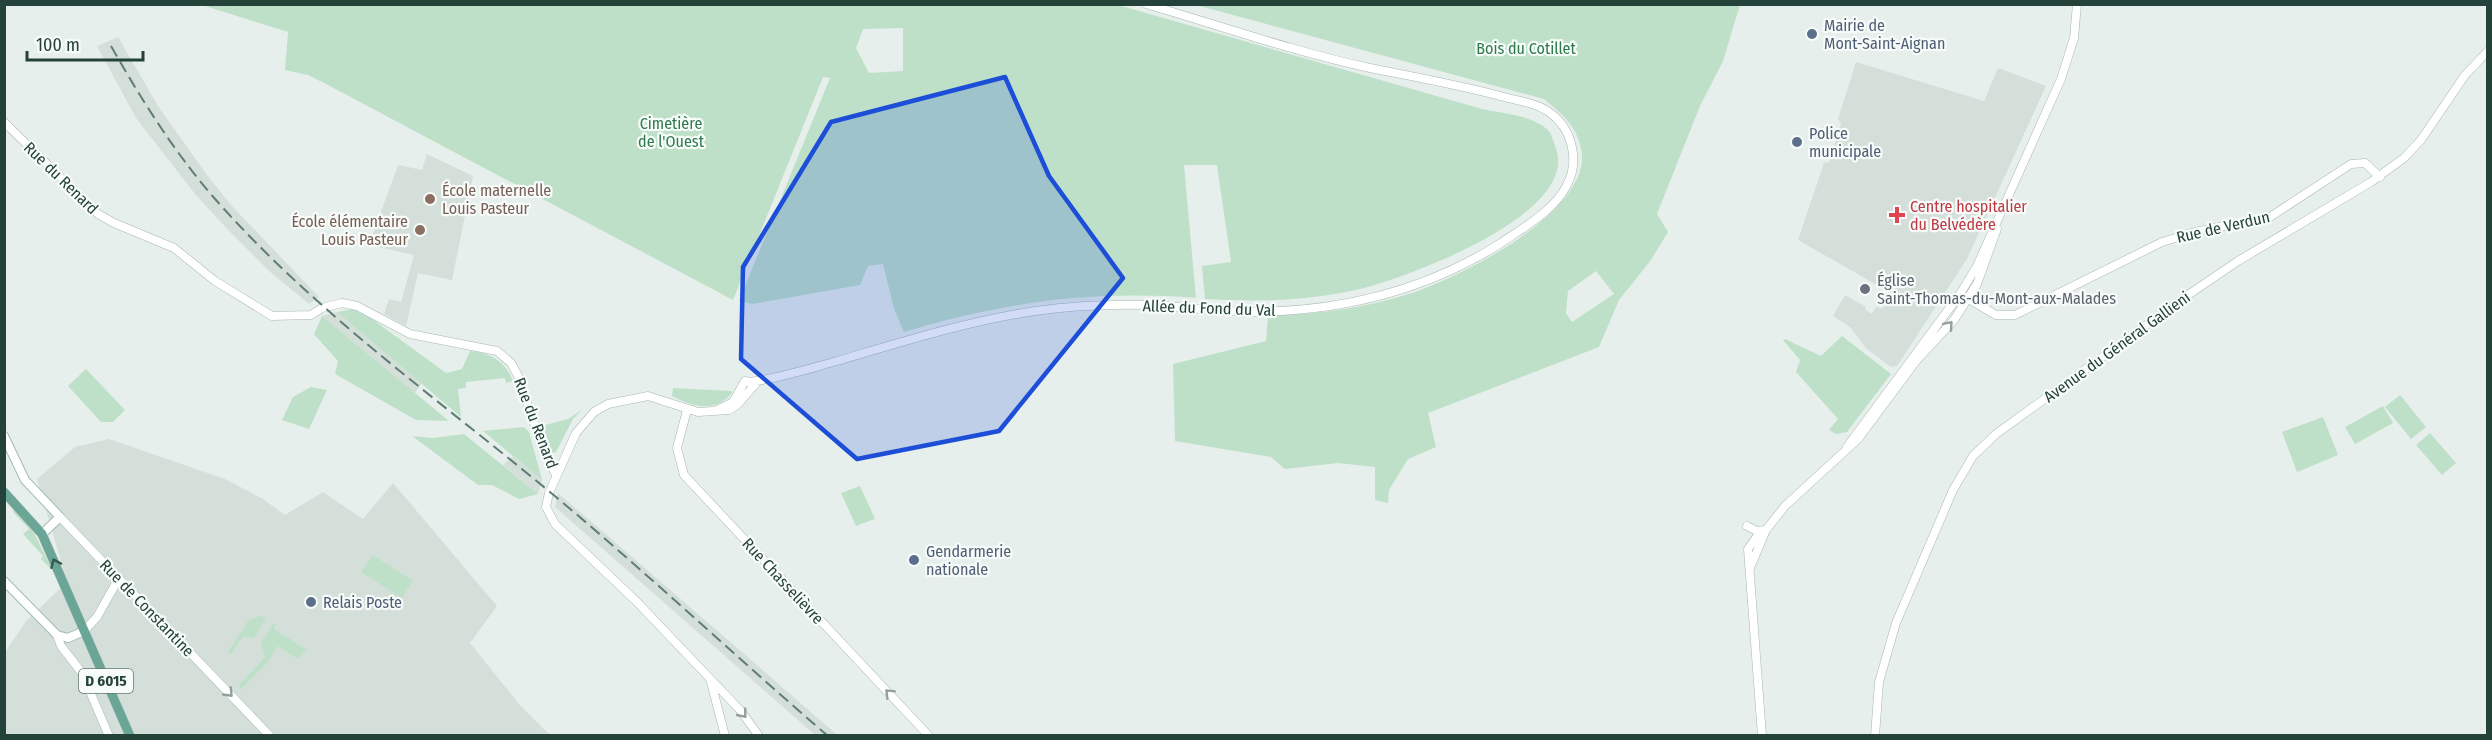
<svg xmlns="http://www.w3.org/2000/svg" width="2492" height="740" font-family="'Fira Sans Condensed',sans-serif">
<style>
.built{fill:#d4dfda}
.green{fill:#bfe0c8;fill-rule:evenodd}
.lines{fill:none;stroke-linecap:round;stroke-linejoin:round}
.tertiary-casing{stroke:#a8b8b2;stroke-width:9}
.secondary-casing{stroke:#a4bbb3;stroke-width:10}
.primary-casing{stroke:#c2cac8;stroke-width:10}
.tertiary{stroke:#fff;stroke-width:8}
.secondary{stroke:#fff;stroke-width:8}
.primary{stroke:#6aa596;stroke-width:9}
.rail{stroke:#5f7d75;stroke-width:2;stroke-dasharray:12 6;stroke-linecap:butt}
.oneway{stroke:#92a09c}
.oneway2{stroke:#365b51}
.marked{fill:#1d4ed8;fill-opacity:0.2;stroke:#1d4ed8;stroke-width:4.5;stroke-linejoin:round}
.service-dot{fill:#5c6f8a;stroke:#f7fbf9;stroke-width:2}
.education-dot{fill:#8d6e63;stroke:#f7fbf9;stroke-width:2}
.health-dot{fill:#e0444e;stroke:#f7fbf9;stroke-width:2}
.worship-dot{fill:#6b7280;stroke:#f7fbf9;stroke-width:2}
.labels{text-anchor:middle;dominant-baseline:central;stroke-width:4.5;stroke-linejoin:round;paint-order:stroke}
.shield{fill:#f7fbf9;stroke:#637a73;stroke-width:1.5}
.shield-label{font-size:15px;font-weight:bold;fill:#24423a}
.service-label{font-size:16px;fill:#4e5e75;stroke:#f7fbf9;text-anchor:start}
.park-label{font-size:16px;fill:#2d7a4b;stroke:#f7fbf9}
.street-label{font-size:16px;fill:#24423a;stroke:#f7fbf9}
.education-label{font-size:16px;fill:#785e54;stroke:#f7fbf9;text-anchor:start}
.health-label{font-size:16px;fill:#be3a42;stroke:#f7fbf9;text-anchor:start}
.worship-label{font-size:16px;fill:#5b616d;stroke:#f7fbf9;text-anchor:start}
</style>
<rect width="100%" height="100%" fill="#e6efeb"/>
<path class="built" d="M118,37L158,106L204,171L230,204L319,297L309,304L269,271L230,232L195,194L136,118L97,46Z
M1856,62L1984,101L1998,68L2046,86L1967,259L1897,366L1891,367L1867,349L1850,327L1833,316L1845,295L1865,306L1866,310L1872,314L1876,307L1881,309L1885,306L1891,293L1798,240L1824,163L1829,162L1841,124L1838,119Z
M427,154L473,176L452,280L418,273L406,326L384,314L389,299L401,302L414,255L369,245L398,165L422,170Z
M337,312L422,383L415,393L322,316Z
M109,439L225,479L263,499L285,515L323,492L363,519L393,483L497,606L470,643L519,704L550,735H5L4,654L26,621L67,582L37,479L75,447Z
M513,456L542,480L538,494L503,465Z
M558,493L758,666L837,735H815L555,507Z"/>
<path class="green" d="M202,5H1118L1482,109C1502,113 1527,115 1543,126C1552,132 1553,140 1556,149C1579,214 1410,276 1364,288C1311,301 1259,302 1205,299L1202,266L1231,262L1217,165H1184L1196,298C1090,290 1005,302 904,332L894,309L883,264L868,266L860,285L752,304L739,301L830,78L823,77L733,300L326,84L308,75L285,70L288,32ZM903,28V71L869,73L856,48L863,29Z
M1196,5H1740L1723,61L1700,106L1657,214L1668,232L1651,260L1619,300L1599,347L1428,413L1436,447L1408,459L1389,490L1388,503L1375,500V467L1338,463L1285,469L1271,457L1175,441L1173,364L1266,341L1268,315C1318,315 1364,308 1412,293C1458,278 1596,210 1581,148C1576,125 1561,113 1544,99ZM1596,271L1614,294L1572,322L1566,313L1568,291Z
M353,309L361,311L446,373L462,369L470,351C491,353 505,361 513,381L506,383L505,378L466,382V388L458,389L461,417L337,312Z
M322,316L449,421L416,420L335,374L338,361L314,334Z
M1842,336L1891,374L1847,432L1836,434L1829,430L1838,419L1796,372L1800,360L1783,340L1785,339L1821,356Z
M86,369L125,410L113,422H101L68,386Z
M311,387L327,390L309,429L282,420L293,397Z
M673,388L731,391L732,393C716,413 692,407 672,396Z
M2400,395L2426,427L2411,439L2385,407Z
M2383,406L2393,423L2355,444L2345,427Z
M583,409L573,419L556,452L552,453L542,426L568,419Z
M2323,417L2338,455L2297,472L2282,432Z
M524,427L529,432L542,480L483,431Z
M2430,433L2456,463L2442,475L2416,445Z
M464,434L538,494L519,499L492,485H478L412,436L432,438Z
M860,486L875,519L856,526L841,493Z
M14,510L33,531L53,571L41,559L43,556L23,534L29,529L13,512Z
M373,555L413,581L402,598L361,572Z
M259,616L265,617V620L254,638L243,637L230,655L228,652L248,621Z
M273,624H276L274,629L307,650L298,659L277,646L269,661L240,690L239,685L265,657L261,643Z"/>
<g class="lines">
<g class="tertiary-casing">
<path id="tertiary" d="M4,122L98,214L114,223L174,248L215,281L272,316L311,315L322,308L342,303L357,306L410,334L497,351L511,363L518,376L543,450L556,475
M1960,294L1996,315H2015L2162,242L2195,232L2270,217L2351,164L2365,163L2380,177
M758,381L737,405L729,410L698,412L648,396L608,404L594,412L576,433L549,493L546,507L555,524L637,602L740,710L759,736
M687,410L677,448L684,475L929,736
M715,411L733,402L745,381L750,382C780,378 808,369 837,361C902,342 968,321 1035,311C1071,306 1108,304 1145,305C1181,306 1218,312 1254,312C1341,311 1427,290 1501,243C1524,227 1554,211 1567,185C1580,160 1572,128 1549,112C1536,103 1519,101 1504,97C1460,85 1415,77 1370,68C1295,52 1221,26 1146,4
M1847,447L1960,294L1977,266L2061,79L2074,38L2077,4
M60,517L270,736
M1747,526L1757,531L1765,530
M1761,531L1748,549L1762,736
M1750,568L1766,530L1785,506L1858,439L1916,361L1954,320L1977,284L1997,229
M84,631L97,617L119,578
M57,635L61,646L82,673L109,736
M711,682L725,736
M1875,736L1879,682L1896,623L1953,490L1973,456L1996,434L2188,295L2238,261L2371,182L2404,158L2421,140L2465,75L2488,51"/>
</g>
<g class="secondary-casing">
<path id="secondary" d="M4,436L25,480L60,517L42,534
M4,581L57,635L68,638L84,631"/>
</g>
<g class="primary-casing">
<path id="primary" d="M4,492L42,534L130,736"/>
</g>
<use href="#tertiary" class="tertiary"/>
<use href="#secondary" class="secondary"/>
<use href="#primary" class="primary"/>
<path class="rail" d="M111,46C140,97 171,147 209,192C310,309 437,398 556,497C648,574 736,657 828,736"/>
</g>
<defs><path id="oneway-chevron" d="M-2-3.5L2.5 0L-2 3.5" fill="none" stroke-width="1.6" stroke-linecap="round" stroke-linejoin="round" transform="scale(1.5)"/></defs>
<g class="oneway">
<use href="#oneway-chevron" transform="translate(1949 325) rotate(-49)"/>
<use href="#oneway-chevron" transform="translate(229 693) rotate(46)"/>
<use href="#oneway-chevron" transform="translate(889 693) rotate(-135)"/>
<use href="#oneway-chevron" transform="translate(743 714) rotate(51)"/>
</g>
<use class="oneway2" href="#oneway-chevron" transform="translate(55 563) rotate(-114)"/>
<path class="marked" d="M1005,77L1049,176L1123,278L999,431L857,459L741,359L743,267L831,122Z"/>
<g class="service-dot">
<circle cx="1812" cy="34" r="6"/>
<circle cx="1797" cy="142" r="6"/>
<circle cx="914" cy="560" r="6"/>
<circle cx="311" cy="602" r="6"/>
</g>
<g class="education-dot">
<circle cx="430" cy="199" r="6"/>
<circle cx="420" cy="230" r="6"/>
</g>
<path class="health-dot" d="M1894 206h6v6h6v6h-6v6h-6v-6h-6v-6h6z"/>
<circle class="worship-dot" cx="1865" cy="289" r="6"/>
<g class="labels">
<rect class="shield" x="79" y="669" width="54" height="24" rx="4.5"/>
<g class="shield-label">
<text x="106" y="681">D 6015</text>
</g>
<g class="service-label">
<text x="1824" y="25">Mairie de<tspan x="1824" dy="18">Mont-Saint-Aignan</tspan></text>
<text x="1809" y="133">Police<tspan x="1809" dy="18">municipale</tspan></text>
<text x="926" y="551">Gendarmerie<tspan x="926" dy="18">nationale</tspan></text>
<text x="323" y="602">Relais Poste</text>
</g>
<g class="park-label">
<text x="1526" y="48">Bois du Cotillet</text>
<text x="671" y="123">Cimetière<tspan x="671" dy="18">de l'Ouest</tspan></text>
</g>
<g class="street-label">
<text transform="translate(61 178) rotate(44)">Rue du Renard</text>
<text transform="translate(2223 227) rotate(-13)">Rue de Verdun</text>
<text transform="translate(1209 308) rotate(2)">Allée du Fond du Val</text>
<text transform="translate(2117 347) rotate(-36)">Avenue du Général Gallieni</text>
<text transform="translate(536 423) rotate(69)">Rue du Renard</text>
<text transform="translate(783 581) rotate(47)">Rue Chasselièvre</text>
<text transform="translate(147 608) rotate(46)">Rue de Constantine</text>
</g>
<g class="education-label">
<text x="442" y="190">École maternelle<tspan x="442" dy="18">Louis Pasteur</tspan></text>
<text x="408" y="221" text-anchor="end">École élémentaire<tspan x="408" dy="18">Louis Pasteur</tspan></text>
</g>
<g class="health-label">
<text x="1910" y="206">Centre hospitalier<tspan x="1910" dy="18">du Belvédère</tspan></text>
</g>
<g class="worship-label">
<text x="1877" y="280">Église<tspan x="1877" dy="18">Saint-Thomas-du-Mont-aux-Malades</tspan></text>
</g>
</g>
<rect width="2492" height="740" fill="none" stroke="#24423a" stroke-width="12"/>
<path d="M27 51v9h116v-9" fill="none" stroke="#24423a" stroke-width="3"/>
<text x="36" y="51" font-size="18" fill="#24423a" stroke="#f7fbf9" stroke-width="4.5" paint-order="stroke">100 m</text>
</svg>
